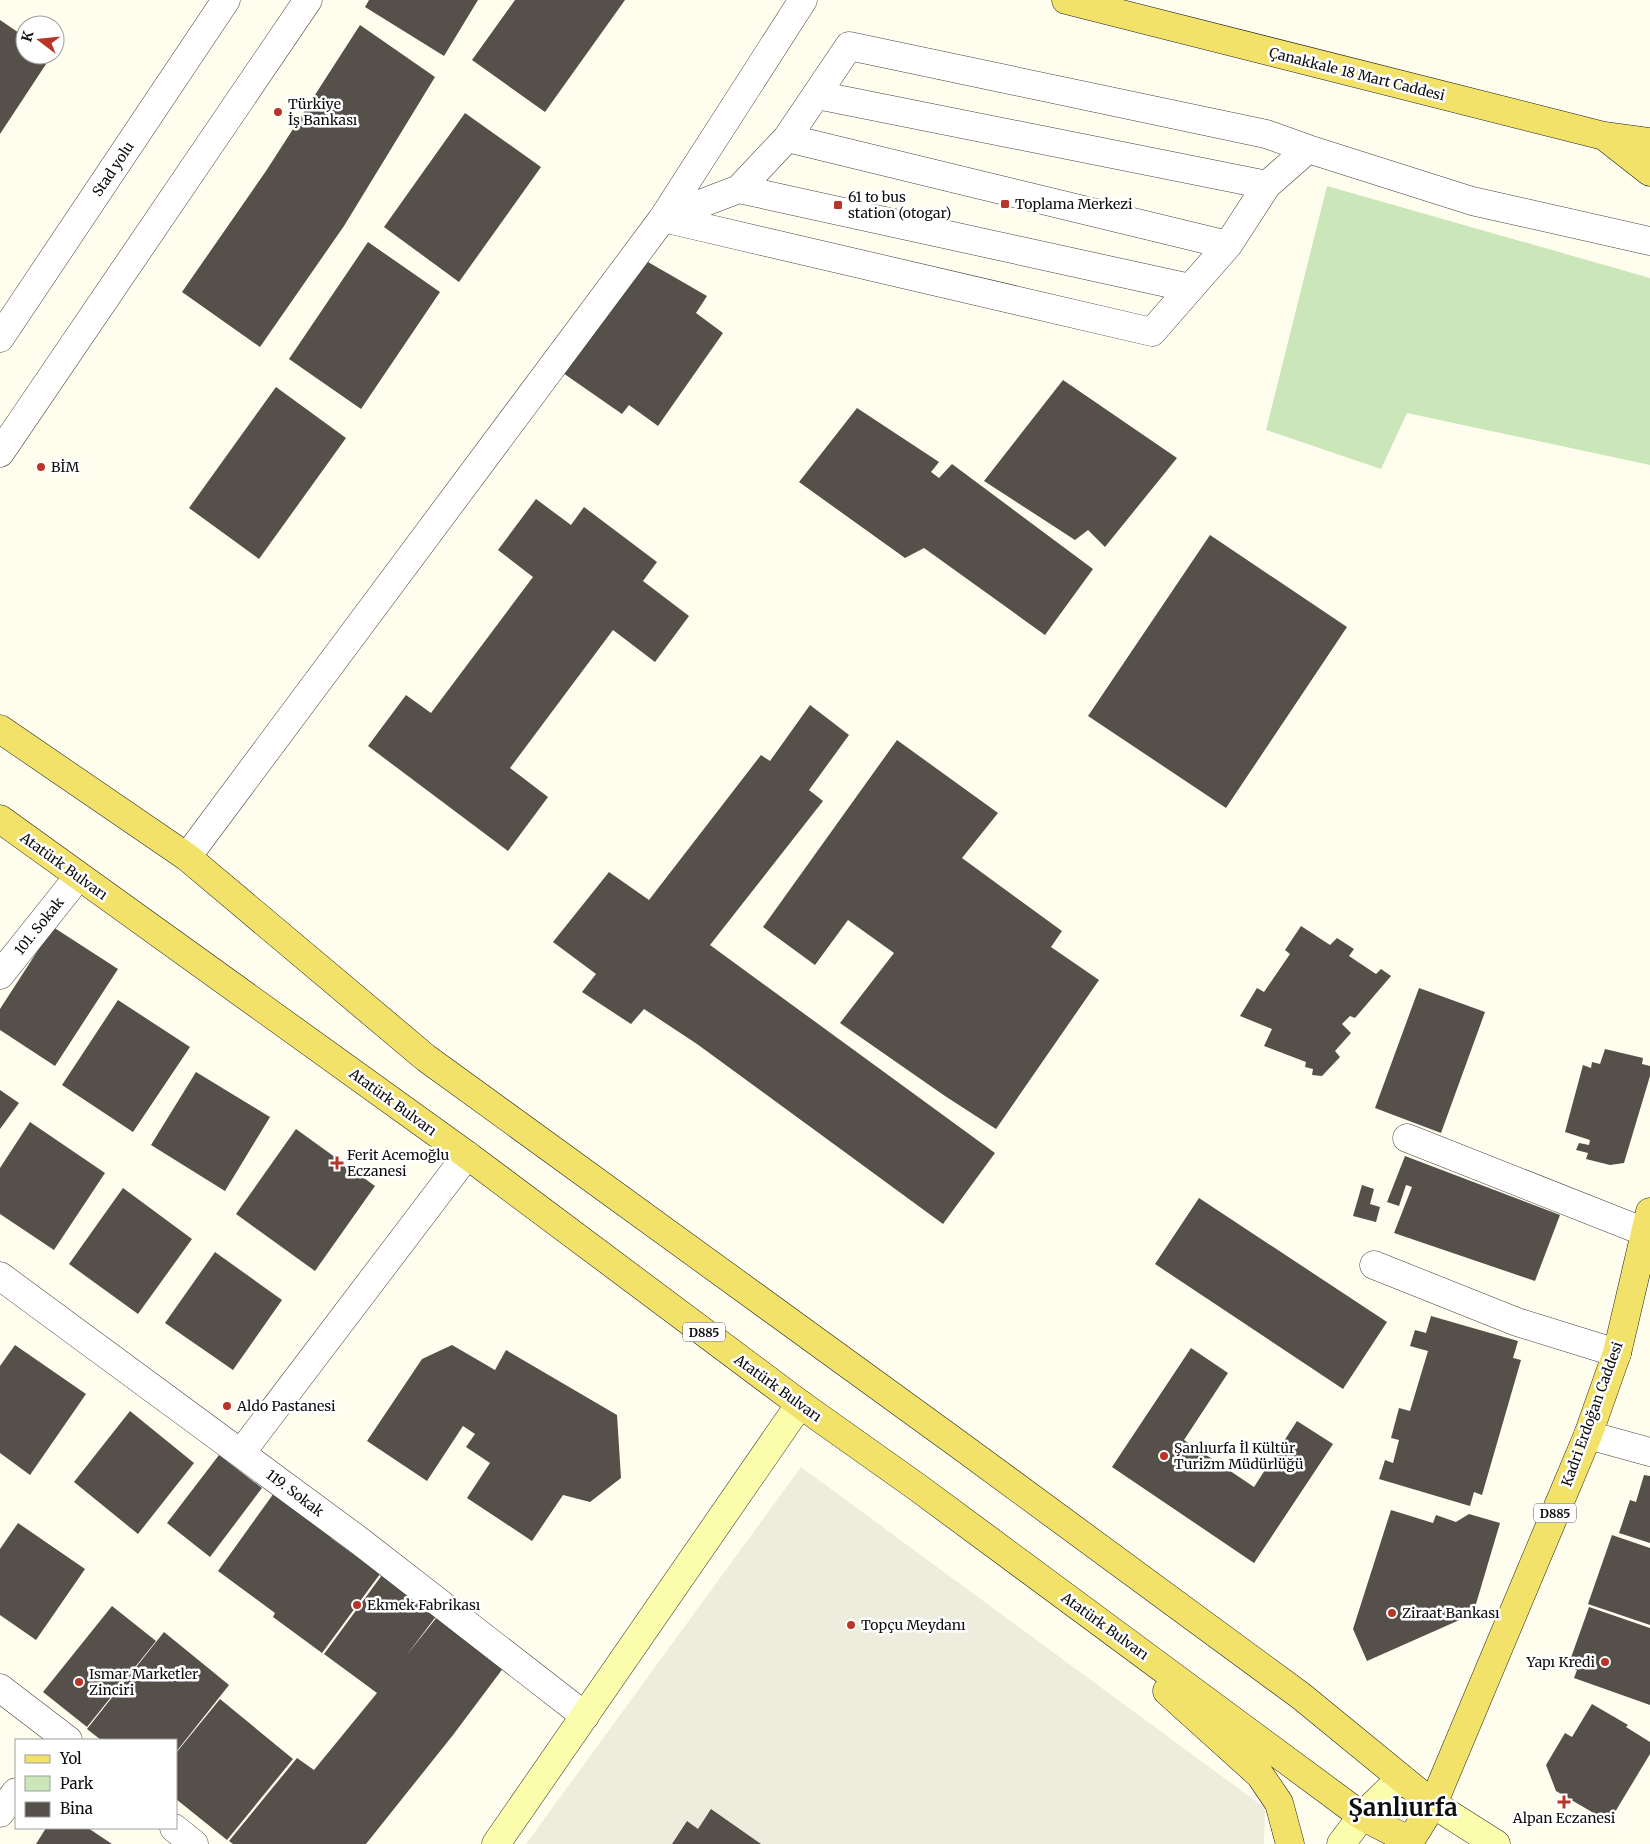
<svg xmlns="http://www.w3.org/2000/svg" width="1650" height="1844" font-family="Merriweather,serif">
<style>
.green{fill:#cbe7b9}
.plaza{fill:#eeecdd}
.building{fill:#55504a}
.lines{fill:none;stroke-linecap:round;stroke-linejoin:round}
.street-casing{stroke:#404040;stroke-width:29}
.secondary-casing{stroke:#2f2f2f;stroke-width:29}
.primary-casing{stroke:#1e1e1e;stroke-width:29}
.street{stroke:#fff;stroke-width:28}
.secondary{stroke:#fbfcac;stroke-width:28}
.primary{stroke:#f3e269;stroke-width:28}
.poi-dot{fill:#b8352a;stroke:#fff;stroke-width:2}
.labels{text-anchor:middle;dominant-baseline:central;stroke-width:5;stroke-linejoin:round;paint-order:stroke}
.shield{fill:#fff;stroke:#565656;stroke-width:1}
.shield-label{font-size:12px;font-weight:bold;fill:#0d0d0d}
.street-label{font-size:14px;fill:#0d0d0d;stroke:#fff}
.poi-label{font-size:14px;fill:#0d0d0d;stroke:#fff;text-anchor:start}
.town-label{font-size:24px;font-weight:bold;fill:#0d0d0d;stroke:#fff}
</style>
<rect width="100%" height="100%" fill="#fefdee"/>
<path class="green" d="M1327,186L1650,278V465L1407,413L1381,469L1266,430Z"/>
<path class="plaza" d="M801,1467L1265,1808L1264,1844H526Z"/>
<path class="building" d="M369,0H478L444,56L365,7Z
M515,0H625L545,112L472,60Z
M0,20L25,37V55H52L0,134Z
M360,25L435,77L344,226L260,347L182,292L266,171Z
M465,113L541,167L459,282L384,227Z
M368,242L440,292L361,409L289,359Z
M648,262L707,296L696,313L723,333L658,426L629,405L622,414L563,373Z
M1063,380L1177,458L1105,547L1088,530L1075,540L984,481Z
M276,387L346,438L259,559L189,508Z
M857,408L939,462L931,472L939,478L952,464L1093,569L1045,635L924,548L905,558L799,482Z
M536,499L571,525L584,507L657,562L643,581L689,616L655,662L613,630L510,768L548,797L508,851L368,746L406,695L431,713L533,577L498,550Z
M1210,535L1347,627L1226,808L1088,716Z
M810,705L849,735L809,790L823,801L710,945L995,1153L943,1224L697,1044L644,1009L631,1024L582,992L596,974L553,942L609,872L649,900L761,755L770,761Z
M897,740L998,813L962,858L1062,931L1051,947L1099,980L996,1129L945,1096L840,1023L894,953L848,920L815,965L763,927Z
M1301,926L1330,945L1337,938L1354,949L1349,956L1376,974L1381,969L1391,976L1355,1018L1350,1016L1342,1024L1351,1033L1335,1051L1340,1057L1322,1076L1312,1075L1313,1069L1305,1067L1306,1062L1264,1046L1272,1029L1240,1016L1257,988L1264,992L1290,954L1285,950Z
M53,927L118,969L55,1066L0,1030V1009Z
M1419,988L1485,1012L1441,1133L1375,1108Z
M118,1000L190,1047L133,1132L62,1085Z
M1605,1049L1643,1058L1642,1064L1650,1066V1076L1624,1163L1610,1165L1586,1159L1588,1153L1576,1150L1579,1143L1589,1145L1590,1140L1565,1132L1583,1065L1591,1068L1592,1062L1600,1064Z
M196,1072L270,1117L225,1191L151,1145Z
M0,1090L19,1103L0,1129Z
M30,1122L105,1173L54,1250L0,1214V1168Z
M296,1129L375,1186L315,1271L236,1214Z
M1405,1156L1560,1215L1535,1281L1394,1233L1412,1187L1406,1185L1399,1206L1387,1202Z
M1362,1185L1374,1189L1370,1204L1380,1207L1376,1222L1353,1216Z
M123,1188L192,1239L138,1314L69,1264Z
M1199,1198L1387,1322L1343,1389L1155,1264Z
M215,1252L282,1300L233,1370L165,1323Z
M1431,1316L1518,1341L1513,1358L1521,1360L1482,1495L1474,1492L1470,1506L1379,1479L1385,1460L1393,1463L1399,1440L1391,1438L1399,1408L1410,1411L1428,1351L1410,1346L1415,1330L1426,1333Z
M15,1345L86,1394L30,1475L0,1453V1366Z
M452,1345L495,1370L506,1350L617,1415L621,1478L590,1502L563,1495L532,1541L467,1498L490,1463L466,1447L475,1434L463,1426L427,1481L367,1441L422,1359Z
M1191,1348L1228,1373L1184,1440L1254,1487L1297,1421L1333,1444L1254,1563L1112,1467Z
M130,1411L194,1463L138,1534L74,1482Z
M219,1455L262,1488L210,1557L167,1523Z
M1644,1475L1650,1476V1543L1619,1533L1630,1500L1636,1502Z
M274,1493L333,1536L331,1538L380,1574L322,1653L273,1617L275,1613L218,1571Z
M1391,1510L1433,1523L1436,1515L1456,1522L1469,1514L1500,1523L1473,1614L1367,1661L1353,1629Z
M18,1523L85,1569L36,1640L0,1615V1549Z
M1612,1535L1650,1548V1625L1588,1604Z
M382,1575L437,1615L406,1656L437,1617L504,1667L453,1735L366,1844H233L229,1841L297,1758L314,1770L377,1693L324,1654Z
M112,1606L156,1641L87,1727L43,1692Z
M1589,1607L1650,1628V1705L1574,1678L1577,1670L1568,1666Z
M164,1632L229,1685L176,1752V1740H101L87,1729Z
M220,1699L293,1759L227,1840L176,1799V1753Z
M1592,1704L1628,1725L1626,1727L1650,1742V1754L1609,1822L1556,1791L1546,1765L1565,1733L1572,1737Z
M711,1809L761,1844H672L687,1821L698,1829Z
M46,1828H88L112,1844H36Z"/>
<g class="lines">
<g class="street-casing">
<path id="street" d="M817,95L1267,185
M787,138L1228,245
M739,189L1190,288
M663,218L739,189L787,138L849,46L1266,134L1308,149L1472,201L1650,241
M663,218L1152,332L1228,245L1267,185L1308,149
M0,338L226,0
M0,453L308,0
M187,857L663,218L803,0
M0,975L78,877
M1407,1138L1645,1232
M1374,1265L1517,1322L1617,1353
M0,1276L357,1539L585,1716
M1588,1435L1650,1452
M241,1453L467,1155
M0,1688L68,1740
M0,1813L16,1792
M174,1828L194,1844"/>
</g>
<g class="secondary-casing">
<path id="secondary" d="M1433,1804L1496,1844
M496,1844L800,1404
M1341,1844L1362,1816L1401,1778"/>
</g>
<g class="primary-casing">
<path id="primary" d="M1066,0L1604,136L1650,142
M1604,136L1650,172
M0,729L187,857L426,1058L958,1444L1301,1696L1433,1804
M0,819L467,1155L800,1404L917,1487L1362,1816L1410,1841L1433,1804L1588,1435L1617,1353L1650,1212
M1167,1691L1260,1775L1279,1803L1290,1844"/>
</g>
<use href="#street" class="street"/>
<use href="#secondary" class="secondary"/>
<use href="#primary" class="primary"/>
</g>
<g class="poi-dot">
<circle cx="278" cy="112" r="5"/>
<rect x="1000" y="199" width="10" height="10" rx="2.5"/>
<rect x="833" y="200" width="10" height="10" rx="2.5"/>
<circle cx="41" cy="467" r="5"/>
<path d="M334.5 1155.5h5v5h5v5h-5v5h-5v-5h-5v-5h5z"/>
<circle cx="227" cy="1406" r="5"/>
<circle cx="1164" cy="1456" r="5"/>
<circle cx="357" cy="1605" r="5"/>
<circle cx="1392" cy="1613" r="5"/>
<circle cx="851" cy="1625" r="5"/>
<circle cx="1605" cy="1662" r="5"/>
<circle cx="79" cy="1682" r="5"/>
<path d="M1561.5 1794.5h5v5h5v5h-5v5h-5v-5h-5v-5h5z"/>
</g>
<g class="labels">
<g class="shield">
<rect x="683" y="1322.5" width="42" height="19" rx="4"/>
<rect x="1534" y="1503.5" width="42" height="19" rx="4"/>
</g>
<g class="shield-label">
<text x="704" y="1332">D885</text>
<text x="1555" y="1513">D885</text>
</g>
<g class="street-label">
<text transform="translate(1357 74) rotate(14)">Çanakkale 18 Mart Caddesi</text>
<text transform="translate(113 169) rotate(-56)">Stad yolu</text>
<text transform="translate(64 866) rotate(36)">Atatürk Bulvarı</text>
<text transform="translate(39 926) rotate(-51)">101. Sokak</text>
<text transform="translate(393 1102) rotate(36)">Atatürk Bulvarı</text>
<text transform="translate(778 1388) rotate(36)">Atatürk Bulvarı</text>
<text transform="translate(1592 1414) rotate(-70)">Kadri Erdoğan Caddesi</text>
<text transform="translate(295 1493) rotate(37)">119. Sokak</text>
<text transform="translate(1105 1626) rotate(36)">Atatürk Bulvarı</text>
</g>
<g class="poi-label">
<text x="288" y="104">Türkiye<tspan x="288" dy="16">İş Bankası</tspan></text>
<text x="848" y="197">61 to bus<tspan x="848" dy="16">station (otogar)</tspan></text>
<text x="1015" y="204">Toplama Merkezi</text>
<text x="51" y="467">BİM</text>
<text x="347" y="1155">Ferit Acemoğlu<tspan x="347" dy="16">Eczanesi</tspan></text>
<text x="237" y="1406">Aldo Pastanesi</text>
<text x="1174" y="1448">Şanlıurfa İl Kültür<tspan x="1174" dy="16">Turizm Müdürlüğü</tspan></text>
<text x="367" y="1605">Ekmek Fabrikası</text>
<text x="1402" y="1613">Ziraat Bankası</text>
<text x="861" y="1625">Topçu Meydanı</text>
<text x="1595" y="1662" text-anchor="end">Yapı Kredi</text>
<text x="89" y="1674">Ismar Marketler<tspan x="89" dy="16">Zinciri</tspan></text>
<text x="1564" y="1818" text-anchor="middle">Alpan Eczanesi</text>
</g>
<g class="town-label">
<text x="1403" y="1807">Şanlıurfa</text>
</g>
</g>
<rect x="15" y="1739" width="162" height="90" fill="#ffffff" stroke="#9e9e9e"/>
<rect x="25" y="1755" width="25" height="8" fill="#f3e269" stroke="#9e9e9e"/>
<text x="60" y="1764" font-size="15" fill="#0d0d0d">Yol</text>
<rect x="25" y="1776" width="25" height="15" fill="#cbe7b9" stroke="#9e9e9e"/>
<text x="60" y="1789" font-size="15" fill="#0d0d0d">Park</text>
<rect x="25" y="1802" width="25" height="15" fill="#55504a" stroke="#9e9e9e"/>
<text x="60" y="1814" font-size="15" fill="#0d0d0d">Bina</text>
<g transform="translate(40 40) rotate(286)"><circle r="24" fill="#ffffff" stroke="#9e9e9e"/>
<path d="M0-4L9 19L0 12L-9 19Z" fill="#b8352a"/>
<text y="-8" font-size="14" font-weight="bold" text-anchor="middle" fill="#0d0d0d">K</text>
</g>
</svg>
